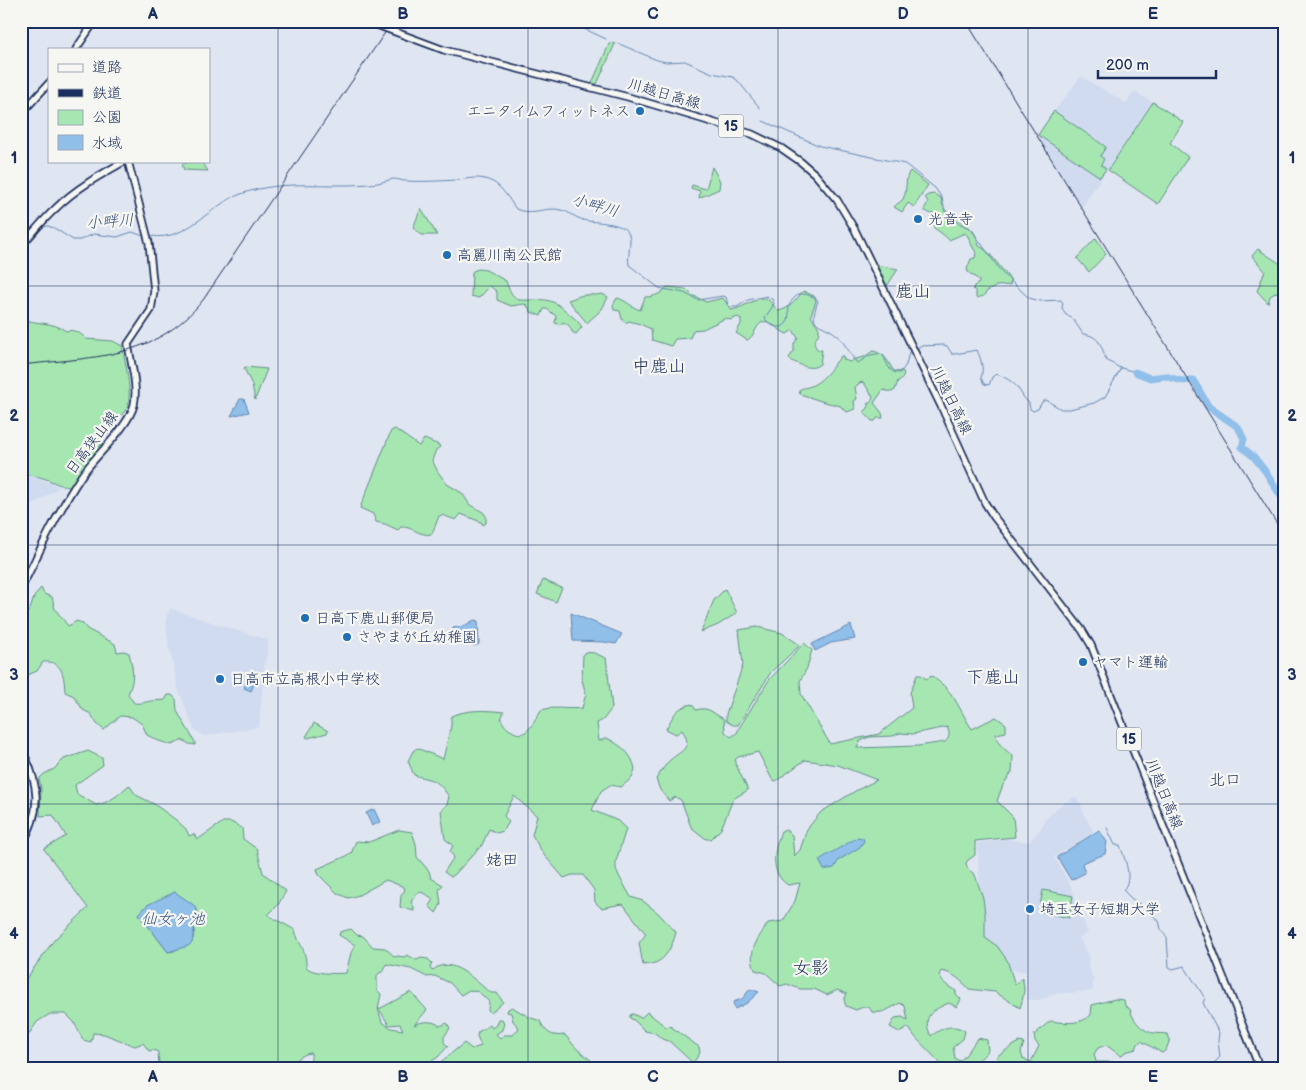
<svg xmlns="http://www.w3.org/2000/svg" width="1306" height="1090" font-family="'Balsamiq Sans','Klee One',sans-serif">
<style>
.built{fill:#d0dbf0}
.green{fill:#a6e7b1;stroke:#608b88;fill-rule:evenodd}
.water{fill:#90bfea;stroke:#6185b2}
.lines{fill:none;stroke-linecap:round;stroke-linejoin:round}
.stream{stroke:#6185b2;stroke-width:1}
.river{stroke:#90bfea;stroke-width:7}
.major-casing{stroke:#1b2f5e;stroke-width:9}
.major{stroke:#f6f6f2;stroke-width:5.5}
.rail{stroke:#1b2f5e;stroke-width:1}
.major-bridge-casing{stroke:#1b2f5e;stroke-width:9;stroke-linecap:butt}
.major-bridge{stroke:#f6f6f2;stroke-width:5.5}
.grid{fill:none;stroke:#1b2f5e;stroke-width:1;stroke-opacity:0.55}
.poi-dot{fill:#1f6fb2;stroke:#f6f6f2;stroke-width:2}
.labels{text-anchor:middle;dominant-baseline:central;stroke-width:4.5;stroke-linejoin:round;paint-order:stroke}
.shield{fill:#f6f6f2;stroke:#5d6b8a;stroke-width:1}
.shield-label{font-size:14px;font-weight:bold;fill:#1b2f5e}
.street-label{font-size:15px;fill:#1b2f5e;stroke:#f6f6f2}
.poi-label{font-size:15px;fill:#1b2f5e;stroke:#f6f6f2;text-anchor:start}
.water-label{font-size:16px;font-style:italic;fill:#385381;stroke:#f6f6f2}
.neighbourhood-label{font-size:16px;fill:#1b2f5e;stroke:#f6f6f2}
.quarter-label{font-size:18px;fill:#1b2f5e;stroke:#f6f6f2}
.neatline{fill:none;stroke:#1b2f5e;stroke-width:2}
.grid-label{font-size:16px;text-anchor:middle;font-weight:bold;fill:#1b2f5e}
</style>
<rect width="100%" height="100%" fill="#e0e6f1"/>
<filter id="ink" filterUnits="userSpaceOnUse"><feTurbulence type="fractalNoise" baseFrequency=".02" numOctaves="2"/><feDisplacementMap in="SourceGraphic" scale="10" xChannelSelector="R" yChannelSelector="G"/><feConvolveMatrix kernelMatrix="1 2 1 2 8 2 1 2 1" color-interpolation-filters="sRGB"/></filter>
<g filter="url(#ink)">
<path class="built" d="M1081,76L1126,103L1134,91L1152,102L1082,207L1037,135Z
M21,475L38,478L60,487L21,513Z
M170,608L222,626L269,640L264,670L259,727L204,736L194,729L178,689L171,654L168,647L166,618Z
M1074,797H1076L1080,802L1084,814L1094,832L1054,857L1070,884L1088,933L1079,938L1089,957L1088,966L1093,978V991L1056,994L1039,1000H1027L1026,971L1010,970L983,941L977,843L1009,839L1029,842L1040,830L1045,820L1058,807Z"/>
<path class="green" d="M610,42L615,44L597,84L592,83Z
M1153,102L1183,122L1170,143L1188,157L1158,204L1108,170Z
M1054,111L1106,147L1100,156L1104,159L1101,165L1106,169L1100,177L1038,135Z
M193,161H201L208,171L184,170L182,164Z
M712,167L720,181L719,189L699,198L700,191L691,188L692,185L706,189Z
M910,171L928,185L914,207L908,203L902,212L894,207C897,203 900,203 903,199C908,190 904,179 910,171Z
M934,194L941,198C945,221 961,217 973,231C977,236 977,241 979,246C990,250 1002,271 1011,280L1010,285L996,286L994,288L987,291L984,296L976,298V292L973,289L974,286L979,283V280L968,272L967,269L971,259L975,258L976,252C971,247 970,237 965,233L949,240C944,235 940,232 934,228L933,220L938,218L939,214L937,213L931,214L924,210L928,202L925,197L928,195Z
M421,208L437,235H422L413,228Z
M1096,238L1106,254L1089,272L1077,258Z
M1258,249L1285,267V298L1277,292L1270,296L1268,303L1257,291L1265,271L1252,256Z
M877,265L898,269L887,286Z
M478,269L486,270L506,281C508,288 512,297 519,300C540,301 547,295 565,310C573,318 575,317 582,327L576,334L572,332C571,327 568,324 563,322L560,325L555,323L556,316L547,309H544L541,316L531,312L527,305L524,304L511,306L497,300V292L490,286L479,298L471,296L472,273L473,271Z
M667,287L686,289L692,295L706,302L723,298L731,310C744,308 751,299 767,298L778,311C790,309 796,300 803,291L814,296L816,301L811,315C812,320 819,325 819,330C819,340 809,339 818,350H822L820,364C810,372 801,364 791,361L789,358L794,351V344L798,338L793,330L787,334C780,332 770,319 763,322C755,325 755,337 747,340L736,333L741,324V319L738,317L730,320L726,318L703,329L693,330L690,338L675,339L671,346L652,340L651,329L640,324L629,321L625,323L622,319L620,311L614,310L613,305L617,298C626,300 631,307 640,310L645,297C654,297 661,294 667,287Z
M602,294L608,297L602,309L587,323L568,300C573,299 579,295 585,295C591,294 596,296 602,294Z
M21,318C36,325 52,321 66,331C74,329 81,333 86,339L113,341L122,346C125,360 133,396 127,408C120,422 100,420 98,437L103,443L90,458L70,487C62,487 54,482 46,479C38,476 30,475 21,474Z
M873,351C886,354 887,361 894,371L899,372L901,370L904,373L902,379L898,381L895,390L892,392L883,390L874,403L882,413L883,418H877L875,421H872L864,412L868,408L869,405L867,404L871,402L873,397L864,383L861,382L855,387L857,399L854,401L855,409L847,412L842,408L841,406L824,402L800,394L799,390C803,387 808,388 813,385C825,379 832,367 841,356H843L844,360L850,362L852,360L864,357Z
M245,367L267,369L255,400L252,385L244,368Z
M395,429L419,446L424,439L439,445L440,447L436,450L432,460L438,472L447,484L462,493L470,505L483,512L486,516V523L483,525L481,522L461,514L456,520L442,515L439,516L432,534C420,537 412,526 401,527L398,530L385,524L376,522L373,514L360,508L391,431Z
M543,580L562,588L556,602L537,594Z
M41,588L44,594L52,597L55,609L68,626L77,621L82,623L87,629L115,644L117,652L124,651L129,653C133,668 135,679 128,694L134,703C142,704 144,702 151,701C156,700 160,701 165,700L168,695H172L176,699L177,711L195,742V745L189,744L183,740L172,745L159,741L147,735L142,724L132,717L120,716L104,730L97,724L91,714L83,710L74,696L65,692C64,676 63,660 43,662L37,671L21,678V620L30,609L35,595Z
M725,589L737,613L718,625L701,632L714,600Z
M757,627L782,633L800,645L771,672L738,725H733L726,721V714L743,665L739,630Z
M804,643L812,650L807,668L800,681L801,694L830,744L879,734L912,708L910,693L917,675H921L926,679L932,676C936,680 943,684 947,689C957,700 963,716 972,729L996,717L1006,724V732L996,734C996,744 1006,750 1013,756L1012,772L1003,785L997,801L1013,817L1015,837L975,841V855L967,861L966,864L968,869L975,875L983,898L985,914V938L997,946L1007,960L1015,985L1022,978C1026,989 1023,998 1020,1008L995,992L969,989C961,980 953,973 941,971L939,975C942,983 949,987 956,991V994L961,999L957,1007L949,1003C932,1010 921,1016 931,1036C942,1028 952,1023 965,1031L963,1039L953,1047L955,1058L959,1061C966,1057 972,1045 978,1038L987,1040L988,1051C973,1067 968,1069 946,1069L916,1038L908,1027L899,1032L890,1027L895,1018L902,1017L908,1020L905,1006L900,1003C890,1008 884,1014 872,1012L869,1007H863L856,1010L846,1006L844,1000L847,994L837,990L827,995L814,989H800L787,984L780,986L766,973L755,970C747,951 758,939 768,923L783,921L795,901L800,883L788,885C769,873 774,850 781,831L786,830L792,835L794,856L800,850L807,829L821,812L857,790L877,780L838,765L805,760L776,781H773L758,752L738,757L735,760L736,765L748,790L733,799L721,829L711,839H706L691,827L681,800L675,797L669,801L660,790L656,779C660,773 664,767 668,762C679,751 695,749 682,730L676,734L666,729C674,715 675,708 692,704L696,710C710,706 711,713 724,719L725,732L731,737L737,733L739,728L769,680ZM947,727C950,733 950,738 945,742L918,746L857,748L860,741L869,737L893,736L900,733L913,734Z
M585,652L594,653L606,658L607,665L612,708L603,720L597,723L599,741L607,738C620,745 632,753 635,769L632,778L621,787L610,785L601,791L592,810L618,821L626,829L616,861V869L620,878L631,897L643,901L658,913L676,932C674,941 668,956 659,961C655,964 648,964 643,965L639,943L646,934L623,904L601,908L595,902L594,890L583,875H572L564,878L544,855L532,835L537,816L514,796L504,816L509,822L503,831L497,833L489,829L482,845L455,874L451,877L444,872L454,857L450,852L453,845L445,839L441,811L447,804L449,797C437,778 433,781 414,775L408,761L413,751L417,748L443,759L451,726V716C468,709 486,710 504,712L501,719C504,725 506,728 512,731C527,741 534,721 541,710C555,706 568,710 582,708L586,694L582,680L583,654Z
M314,723L328,731L327,733L308,738L306,737Z
M88,751L102,758L103,765L75,785L77,794L96,805C111,802 118,795 129,785L136,795L154,804L176,820L186,829L189,836L194,834L197,840L223,822H231L242,828L243,839L257,849L263,873L286,891L278,905L268,915L295,930C299,946 307,950 306,967C312,974 336,974 346,973L351,953L355,945L339,935L340,932L351,929L357,935L363,936L373,947L385,948L395,957L398,956L404,957L407,955L417,960L421,958L428,959L432,963L430,968L432,971C451,953 476,982 491,993H497L503,1002L491,1013L488,1010L489,1002L479,992L469,990L461,995L450,983L435,976L427,977L411,969L386,964L384,971L379,973L377,976V990L381,994L378,1009L382,1022L391,1028L403,1030L400,1024L389,1025L379,1009L411,992L427,1010L414,1025C422,1021 433,1020 440,1026L447,1023L450,1028L444,1037V1043L448,1046L438,1057L420,1069H306C309,1064 312,1060 311,1053C301,1053 292,1066 282,1069H155L159,1064L158,1052L153,1050L149,1051L143,1043L135,1046L104,1034L93,1033L91,1042L83,1040L74,1022L66,1014H50L37,1022L27,1037L25,1057L21,1062V986L54,940L88,908L44,849L66,836L53,815L40,816L41,788L39,779L44,774L54,769L64,759ZM175,892L197,910V913L193,939L174,951L168,952L139,914Z
M399,830L412,832L416,844L417,857L429,871L431,878L443,885L439,890L441,904L436,913L429,906L433,899L426,894L420,892L414,897L411,902L414,907V911L400,907L401,895L405,890L404,887L386,880L359,895L348,898L337,893L319,875L317,869L351,854L356,841L369,842Z
M1043,890L1073,896L1069,918L1039,911Z
M1115,999L1124,1000L1125,1006L1130,1009C1132,1019 1143,1033 1155,1033C1159,1034 1162,1033 1167,1034L1170,1039L1166,1050L1162,1053L1141,1041L1138,1044L1136,1049L1125,1052L1121,1056L1106,1045L1098,1048L1094,1054L1096,1062H1113L1122,1067V1069C1112,1069 1094,1071 1084,1069C1077,1067 1073,1062 1064,1065L1063,1069H993L996,1063L997,1056L1019,1042L1024,1043L1021,1052L1023,1059L1031,1062L1039,1046L1035,1041L1034,1035L1050,1021C1063,1023 1081,1025 1091,1015L1092,1005Z
M512,1007L529,1017L540,1021C546,1033 551,1037 565,1035L577,1049L602,1069H432L464,1043L472,1049L481,1046L477,1036L478,1032L490,1025L492,1028L496,1025L498,1019H502L504,1023L502,1030L496,1034L500,1038L504,1035H513L519,1028L513,1021L511,1013L507,1012L508,1009Z
M647,1012L666,1027L670,1026L699,1047L700,1053L693,1063L669,1041L662,1039L655,1033L645,1031L635,1021L630,1018V1015L633,1014L641,1018Z"/>
<path class="water" d="M240,399H244L249,412L231,416Z
M571,613L622,634L616,644L604,642L573,641Z
M474,620L478,621L479,644L475,646L468,642H455L452,638L453,628L464,626Z
M851,625L855,639L831,643L815,651L812,644Z
M250,674L257,677L251,691L244,688Z
M374,809L380,822L372,826L366,813Z
M1099,830L1107,842L1105,854L1082,863L1085,873L1071,880L1057,857Z
M858,837L863,838L864,841L860,847L839,860L834,868L824,870L819,860Z
M175,892L195,906L197,910L192,943L188,946L168,952L139,914L147,905Z
M750,989L759,992L747,1003L735,1009L733,1002L742,999Z"/>
<g class="lines">
<path class="stream" d="M574,24L606,39
M617,43L657,60L666,62L685,61L712,73L733,77L738,81L760,108
M763,121L820,146L905,164L935,188L942,198L945,212L952,220L971,229L1002,273L1029,298L1040,301L1061,300L1063,303L1062,308L1065,314L1073,319L1083,334C1100,336 1101,345 1106,360L1118,367L1135,372
M40,228L48,226L54,228L73,240H80L94,234L117,237L132,232L144,236
M21,236L31,230
M151,236C187,242 209,205 241,194C285,178 333,189 378,183C383,182 388,180 393,179C396,179 400,180 404,181C421,182 440,181 457,180C468,179 477,176 488,180C501,184 508,198 516,209C529,215 541,209 554,209C568,210 572,216 583,220C594,223 625,221 629,235C632,241 627,256 629,265L659,288L684,293L698,300L723,296L726,297L728,305L730,307H737L748,300L767,296L772,299L774,304L765,318C769,326 781,332 787,322C790,317 788,311 789,306C790,302 796,295 800,294C805,293 812,297 816,298L818,301C807,330 822,321 838,336C845,343 850,354 856,362L858,363C867,357 872,352 883,355C887,363 889,374 900,373L906,365L909,352L911,350
M915,349L920,346L944,345L947,346L952,354H955L977,350C981,359 984,368 981,378L984,384L989,385L992,377L996,374C1003,376 1012,381 1017,387C1021,392 1023,398 1029,403L1030,409L1033,411L1038,409L1042,402L1046,400L1061,409H1070L1094,403L1105,397L1121,368
M1107,828L1115,845H1120C1124,858 1134,878 1123,890L1132,899L1138,903L1159,921L1161,929L1167,938L1169,967L1173,969L1184,966L1205,998L1203,1003L1219,1033L1218,1041L1220,1057L1208,1069"/>
<path class="river" d="M1135,372L1150,378L1165,376L1182,381L1193,380L1209,407L1238,427L1244,439L1242,447L1254,457L1265,471L1285,503"/>
<g class="major-casing">
<path id="major" d="M76,49L95,21
M444,50L628,97L752,134L781,148L801,162L815,174L837,200L855,230L941,406L985,503L994,517L1082,630L1091,645L1260,1069
M21,114L49,83
M21,246C32,234 43,220 55,209C75,189 100,175 125,161
M21,589C39,552 57,513 80,478C94,456 127,430 134,405C138,386 131,363 128,344L151,310L154,291L149,243L128,161
M21,748C39,782 43,811 21,845"/>
</g>
<use href="#major" class="major"/>
<path class="rail" d="M966,21L1285,537
M21,365C91,357 155,360 203,300L393,21"/>
<g class="major-bridge-casing">
<path id="major-bridge" d="M366,21L444,50"/>
</g>
<use href="#major-bridge" class="major-bridge"/>
</g>
</g>
<path class="grid" d="M278,21V1069M528,21V1069M778,21V1069M1028,21V1069M21,286H1285M21,545H1285M21,804H1285"/>
<g class="poi-dot">
<circle cx="640" cy="111" r="5"/>
<circle cx="918" cy="219" r="5"/>
<circle cx="447" cy="255" r="5"/>
<circle cx="305" cy="618" r="5"/>
<circle cx="347" cy="637" r="5"/>
<circle cx="1083" cy="662" r="5"/>
<circle cx="220" cy="679" r="5"/>
<circle cx="1030" cy="909" r="5"/>
</g>
<g class="labels">
<g class="shield">
<rect x="718.5" y="114.5" width="25" height="23" rx="4"/>
<rect x="1116.5" y="727.5" width="25" height="23" rx="4"/>
</g>
<g class="shield-label">
<text x="731" y="126">15</text>
<text x="1129" y="739">15</text>
</g>
<g class="street-label">
<text transform="translate(664 94) rotate(16)">川越日高線</text>
<text transform="translate(951 400) rotate(64)">川越日高線</text>
<text transform="translate(92 443) rotate(-53)">日高狭山線</text>
<text transform="translate(1164 794) rotate(68)">川越日高線</text>
</g>
<g class="poi-label">
<text x="630" y="111" text-anchor="end">エニタイムフィットネス</text>
<text x="928" y="219">光音寺</text>
<text x="457" y="255">高麗川南公民館</text>
<text x="315" y="618">日高下鹿山郵便局</text>
<text x="357" y="637">さやまが丘幼稚園</text>
<text x="1093" y="662">ヤマト運輸</text>
<text x="230" y="679">日高市立高根小中学校</text>
<text x="1040" y="909">埼玉女子短期大学</text>
</g>
<g class="water-label">
<text transform="translate(595 206) rotate(16)">小畔川</text>
<text transform="translate(110 222) rotate(-4)">小畔川</text>
<text x="173" y="919">仙女ヶ池</text>
</g>
<g class="neighbourhood-label">
<text x="1225" y="780">北口</text>
<text x="502" y="860">姥田</text>
</g>
<g class="quarter-label">
<text x="913" y="291">鹿山</text>
<text x="659" y="366">中鹿山</text>
<text x="993" y="677">下鹿山</text>
<text x="811" y="968">女影</text>
</g>
</g>
<rect width="1306" height="1090" fill="none" stroke="#f6f6f2" stroke-width="55"/>
<rect x="48" y="48" width="162" height="115" fill="#f6f6f2" stroke="#9ea6b7"/>
<rect x="58" y="64" width="25" height="8" fill="#f6f6f2" stroke="#9ea6b7"/>
<text x="92" y="72" font-size="15" fill="#1b2f5e">道路</text>
<rect x="58" y="89" width="25" height="8" fill="#1b2f5e" stroke="#9ea6b7"/>
<text x="92" y="98" font-size="15" fill="#1b2f5e">鉄道</text>
<rect x="58" y="110" width="25" height="15" fill="#a6e7b1" stroke="#9ea6b7"/>
<text x="92" y="122" font-size="15" fill="#1b2f5e">公園</text>
<rect x="58" y="135" width="25" height="15" fill="#90bfea" stroke="#9ea6b7"/>
<text x="92" y="148" font-size="15" fill="#1b2f5e">水域</text>
<path d="M1098 70v8h118v-8" fill="none" stroke="#1b2f5e" stroke-width="2.5"/>
<text x="1106" y="70" font-size="15" fill="#1b2f5e" stroke="#f6f6f2" stroke-width="4" paint-order="stroke">200 m</text>
<rect x="28" y="28" width="1250" height="1034" class="neatline"/>
<g class="grid-label">
<text x="153" y="19">A</text>
<text x="403" y="19">B</text>
<text x="653" y="19">C</text>
<text x="903" y="19">D</text>
<text x="1153" y="19">E</text>
<text x="14" y="163">1</text>
<text x="1292" y="163">1</text>
<text x="14" y="421">2</text>
<text x="1292" y="421">2</text>
<text x="14" y="680">3</text>
<text x="1292" y="680">3</text>
<text x="14" y="939">4</text>
<text x="1292" y="939">4</text>
<text x="153" y="1082">A</text>
<text x="403" y="1082">B</text>
<text x="653" y="1082">C</text>
<text x="903" y="1082">D</text>
<text x="1153" y="1082">E</text>
</g>
</svg>
